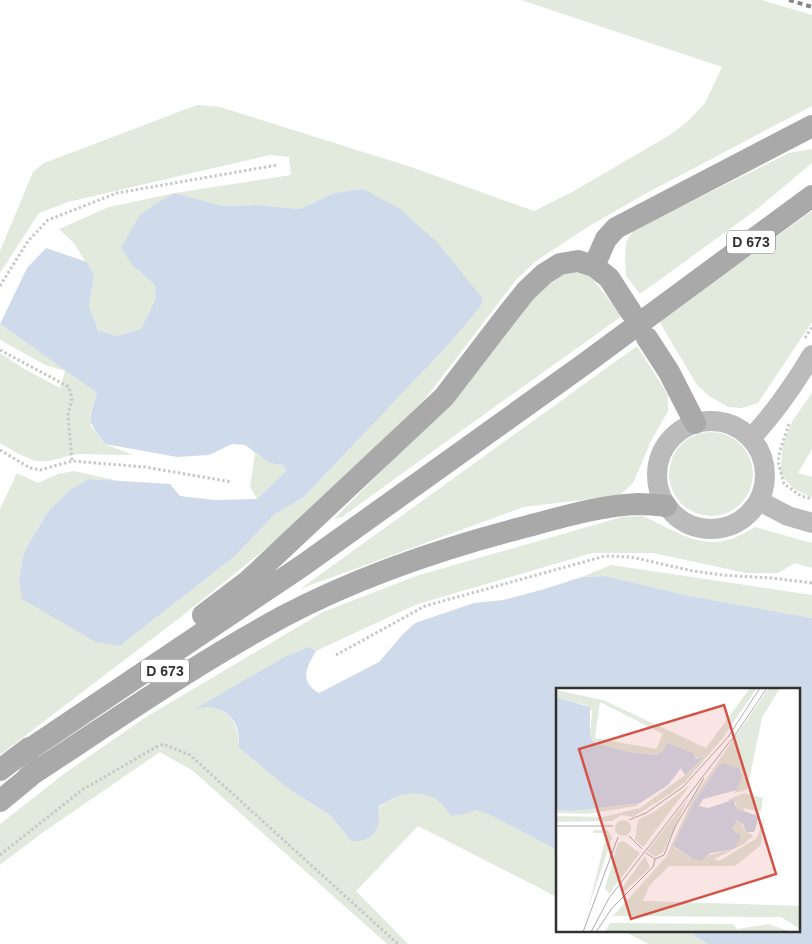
<svg xmlns="http://www.w3.org/2000/svg" width="812" height="944" font-family="Arial,sans-serif">
<style>
.green{fill:#e2e9dd}
.water{fill:#cfdbea}
.lines{fill:none;stroke-linecap:round;stroke-linejoin:round}
.path{stroke:#c8c8c8;stroke-width:3;stroke-dasharray:2.5 2.5;stroke-linecap:butt}
.secondary{stroke:#bbb;stroke-width:20}
.primary{stroke:#a9a9a9;stroke-width:22}
.rail{stroke:#868686;stroke-width:4;stroke-dasharray:5 4;stroke-linecap:butt}
.labels{text-anchor:middle;dominant-baseline:central;stroke-width:5;stroke-linejoin:round;paint-order:stroke}
.shield{fill:#fff;stroke:#6f6f6f;stroke-width:1}
.shield-label{font-size:14px;font-weight:bold;fill:#313131}
.inset-road{fill:none;stroke:#adadad;stroke-width:1}
.view{fill:#d45346;fill-opacity:0.15;stroke:#d45346;stroke-width:2.5}
.inset-edge{fill:none;stroke:#313131;stroke-width:2.5}
</style>
<rect width="100%" height="100%" fill="#fff"/>
<path class="green" d="M521,0H762L812,15V106L645,194L591,225L536,261L516,280L425,399L304,518L182,616L0,755V509L17,473L38,483L58,474L74,471L119,481L89,479L71,489L49,510L24,552L19,579L120,646L235,556L274,515L304,497L449,344L481,306L483,300L363,189L334,193L300,209L258,205L223,206L175,193L133,266L154,284L156,298L141,329L116,336L98,330L89,307L94,276L74,243L59,229L109,207L175,193L291,175L289,157L270,155L68,202L39,213L0,273V251L33,172L44,163L197,105L220,107L411,167L534,211L574,191L668,136L686,123L705,103L722,67Z
M812,149V163L756,210L640,294L626,276L625,259L626,242L634,230L789,153Z
M812,211V322L758,403L742,408L728,407L709,396L697,385L659,321Z
M574,272L586,274L592,278L622,316L454,436L342,517L334,519L446,406L528,304L545,287L561,276Z
M0,324L97,393L90,414L91,426L105,444L133,455L77,454L49,461H35L17,453L0,443V353L26,370L60,388L65,371L45,365L4,342L0,339Z
M637,346L668,395V411L652,439L633,483L621,494L607,497L524,507L300,589Z
M812,393V449L798,473L812,477V498L793,488L780,474L783,443L793,420Z
M669 474a42 42 0 1 1 84 0a42 42 0 1 1-84 0Z
M255,453L269,463L283,465L286,471L257,499L250,487Z
M643,516C672,529 701,551 734,538C741,535 748,531 755,527L812,543V568L795,563L778,573H746L653,553H592L415,605L316,651L309,647L198,708C223,701 242,723 238,747L309,802L331,816L351,841L380,814L378,808C405,789 431,786 451,816L476,810L492,816L557,850V897L418,826L356,891L408,944H387L193,771L160,752L42,833L0,865V824L65,773L146,717L323,612L416,576L622,517Z
M611,565L812,595V618L690,596L605,576L582,577Z
M622,930H685L708,944H648Z"/>
<path class="water" d="M363,189L399,208L438,243L483,299L481,306L449,344L304,497L274,515L235,556L120,646L94,641L22,599L19,579L24,552L49,510L71,489L89,479L170,484L180,496L215,500L257,499L286,471L283,465L269,463L245,445L232,444L209,455L177,457L105,444C86,418 88,423 97,393L0,324L27,268L46,248L87,262L94,276L89,307L98,330L116,336L141,329L156,298L154,284L133,266L121,248L139,216L155,204L175,193L223,206L258,205L300,209L334,193Z
M605,576L690,596L812,618V944H708L685,930H798V689H557V850L492,816L476,810L464,814L451,816C432,786 405,789 378,807C383,827 373,843 351,841L331,816L288,788L238,747C244,720 219,699 193,710L283,658L309,647L316,651C306,668 299,681 319,693L379,662L403,634L415,623L474,603L503,600L541,590L582,577Z"/>
<g class="lines">
<path class="path" d="M0,286L28,241L48,220L117,193L277,165
M805,338L812,327
M0,350L69,387L72,399L68,415L72,461
M789,424L780,450L778,462L784,484L801,496L812,499
M0,450L30,468L40,470L72,461L145,467L232,482
M336,655L425,606L605,556L631,557L693,571L722,575L771,578L812,583
M0,855L82,790L156,747L163,744L190,755L398,944"/>
<path class="secondary" d="M657 475a54 54 0 1 1 108 0a54 54 0 1 1-108 0Z
M751,438C775,413 794,385 812,355
M759,501L788,516L812,523"/>
<path class="primary" d="M594,266L606,239L616,228L812,126
M647,338L669,372L695,423
M203,615L248,581L444,397L510,311L526,291L544,274L560,264L578,261L594,266L609,278L631,312
M18,757L302,566L583,365L812,196
M0,770L29,748
M28,777C112,722 195,664 284,616C358,577 437,550 517,529C556,519 600,505 639,504C648,504 657,505 666,506
M0,801L40,768"/>
<path class="rail" d="M789,0L812,7"/>
</g>
<g class="labels">
<g class="shield">
<rect x="727" y="230.5" width="48" height="23" rx="4"/>
<rect x="141" y="659.5" width="48" height="23" rx="4"/>
</g>
<g class="shield-label">
<text x="751" y="242">D 673</text>
<text x="165" y="671">D 673</text>
</g>
</g>
<g transform="translate(556 688)">
<rect width="244" height="244" fill="#fff"/>
<path d="M194,0H201L166,51L129,94L114,106L77,129L65,127L56,133L0,134V128L47,129L84,120L129,87L144,71L111,55L107,63L100,67L73,64L38,55L34,47L36,23L30,17L0,9V2L47,12L150,60ZM44,14L107,46L100,61L39,50ZM213,0H224L206,30L191,102L173,106L178,105L183,97L185,83L163,77L138,114L117,159L137,171L178,161L182,146L176,141L177,135L184,132L188,142L197,148L189,155L178,161L158,171L163,173L201,150L208,129L205,157L179,178H113L93,198L87,213L244,218V241L225,229L57,228L110,169L137,110ZM134,97L87,159L79,152L82,132L98,124ZM189,105L207,110L205,124L188,120V123L202,128L181,121L180,115L171,112ZM132,111L107,164L99,169L91,163ZM84,115L80,118L31,126L0,125L2,122L19,123ZM59 140a8 8 0 1 1 16 0a8 8 0 1 1-16 0ZM37,142H51L56,150L32,221L51,145H37ZM67,153L84,165L53,206L49,200L62,155ZM89,168L94,180L70,202L64,203ZM54,235L177,236L181,241L212,236L236,244H49Z" fill="#e2e9dd" fill-rule="evenodd"/>
<path d="M0,9L34,19V47L38,55L73,64L100,67L107,63L111,55L137,65L140,71L147,69L129,87L125,80L112,97L84,115L19,123L0,122ZM168,76L183,80L186,88L181,102L147,111L143,118L152,120L177,112L181,121L202,128L200,139L198,144H190L187,136L181,132L176,141L185,148L178,161L155,165L145,172L137,171L117,158L138,114L163,77Z" fill="#cfdbea"/>
<path class="inset-road" d="M172,49L204,0M175,53L211,0M73,132L90,125L127,99L173,48M0,138H57M73,148L86,161M90,165L99,171L108,167L119,139L148,90M27,244L62,149M35,244L53,210L175,52M40,244L56,220L97,179L99,171"/>
<path class="view" d="M168,17L220,186L75,231L23,61Z"/>
<rect width="244" height="244" class="inset-edge"/>
</g>
</svg>
